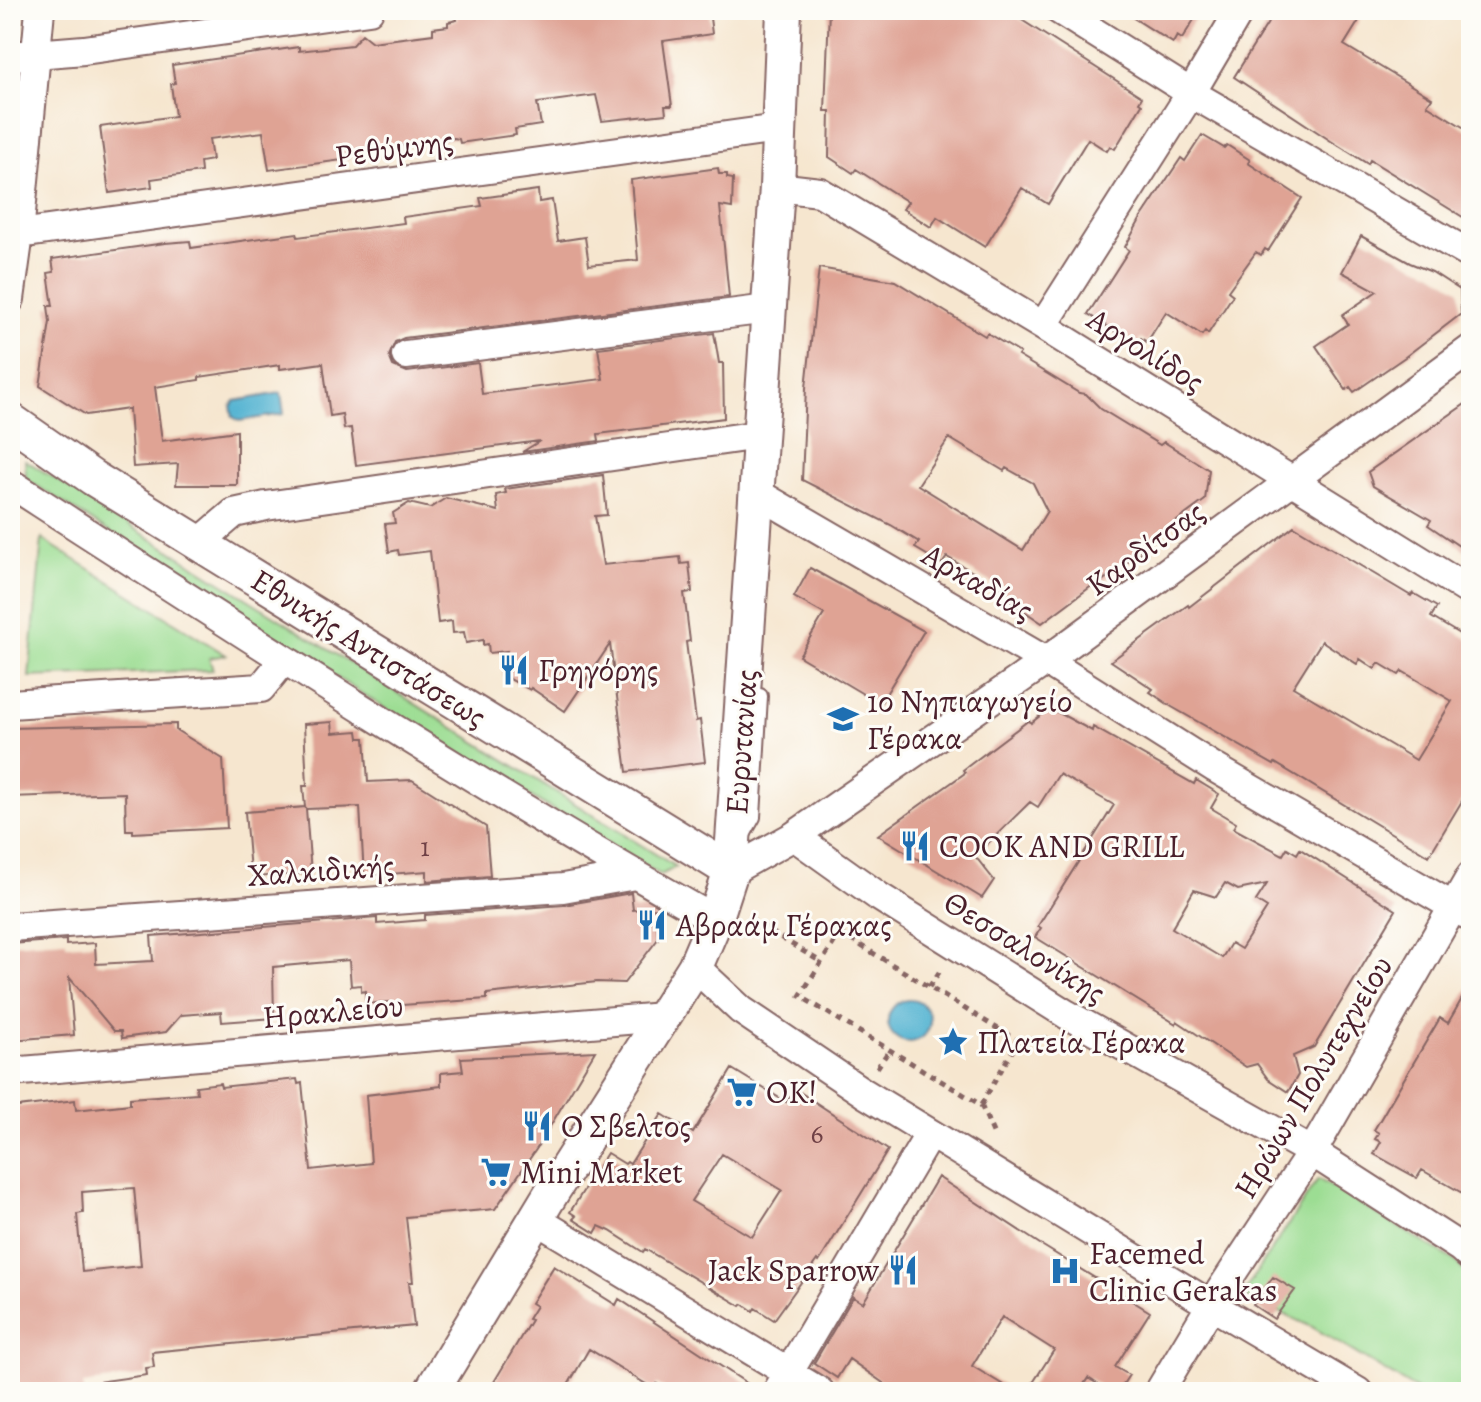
<svg xmlns="http://www.w3.org/2000/svg" width="1481" height="1402" font-family="Alegreya,serif">
<style>
.green{fill:#9cdd93;stroke:#737e5f;stroke-width:2}
.water{fill:#54b4d2;stroke:#4f6a7e;stroke-width:2}
.building{fill:#dfa394;fill-rule:evenodd}
.lines{fill:none;stroke-linecap:round;stroke-linejoin:round}
.service-casing{stroke:#866564;stroke-width:18}
.minor-casing{stroke:#866564;stroke-width:32}
.tertiary-casing{stroke:#866564;stroke-width:38}
.path{stroke:#866564;stroke-width:5;stroke-dasharray:6 6;stroke-linecap:butt}
.service{stroke:#fff;stroke-width:14}
.minor{stroke:#fff;stroke-width:28}
.tertiary{stroke:#fff;stroke-width:34}
.labels{text-anchor:middle;dominant-baseline:central;stroke-width:6;stroke-linejoin:round;paint-order:stroke}
.number-label{font-size:28px;fill:#6f4045}
.street-label{font-size:32px;fill:#4a1f2b;stroke:#fdfcf7}
.poi-label{font-size:32px;fill:#4a1f2b;stroke:#fdfcf7;text-anchor:start}
</style>
<rect width="100%" height="100%" fill="#fdfcf7"/>
<filter id="ink" filterUnits="userSpaceOnUse"><feTurbulence type="fractalNoise" baseFrequency=".0125" numOctaves="2"/><feDisplacementMap in="SourceGraphic" scale="16" xChannelSelector="R" yChannelSelector="G"/><feConvolveMatrix kernelMatrix="1 2 1 2 8 2 1 2 1" color-interpolation-filters="sRGB"/></filter>
<filter id="wash" filterUnits="userSpaceOnUse"><feTurbulence type="fractalNoise" baseFrequency=".006" numOctaves="4" result="noise"/><feDisplacementMap in="SourceGraphic" scale="32" xChannelSelector="R" yChannelSelector="G"/><feGaussianBlur stdDeviation="1.8" result="paint"/><feColorMatrix in="noise" values="0 0 0 0 0 0 0 0 0 0 0 0 0 0 0 0 0 1.4 0 .05"/><feComposite in="paint" operator="in"/></filter>
<g filter="url(#wash)">
<rect width="100%" height="100%" fill="#f6e6cf"/>
<path class="green" d="M25,460L676,867L661,875L389,711L26,479Z
M42,539L226,655L209,658L213,670L29,677Z
M1318,1179L1455,1261L1471,1279V1392H1420L1312,1327L1242,1295Z"/>
<path class="water" d="M281,393L284,414L239,421L233,417L231,406L235,401Z
M888 1021a21 21 0 1 1 42 0a21 21 0 1 1-42 0Z"/>
<g id="blocks">
<path class="building" d="M486,10H517L518,19L600,10H709L712,34L663,41L672,106H665L666,114L602,121L596,95L537,103L541,125L515,129L516,135L460,143L459,139L454,138L349,153L350,159L269,170L263,132L209,139L212,160L200,162L201,172L151,179L152,187L109,193L100,127L175,116L171,84L175,83L172,65L299,47V51L352,45L362,34L372,42L433,34V28L448,26V22L457,20L456,14Z
M829,10H1006L1142,97L1139,102L1142,104L1115,149L1110,146L1107,151L1088,139L1048,204L1022,188L985,247L937,217L931,227L903,209L908,202L856,169L853,173L829,157L830,111H825Z
M1121,10H1200L1182,39L1177,36L1173,43Z
M1276,10H1345L1360,19L1344,45L1432,98L1427,105L1471,132V222L1370,160L1368,164L1331,141L1234,77Z
M1202,135L1224,148L1227,145L1250,160L1248,163L1302,198L1268,251L1265,249L1261,255L1256,252L1228,291L1233,295L1208,334L1205,331L1202,335L1166,312L1147,342L1141,338L1136,345L1088,314L1129,250L1125,247L1141,218L1181,158L1185,161Z
M718,168L719,174H727V178L733,179L732,208L720,206L729,297L404,338L395,342L389,356L393,366L407,372L478,363L482,394L603,379L598,348L714,333L719,363H723L724,418L598,434L599,441L522,452L540,441L356,465L351,428L344,429L342,414L330,416L323,363L280,369V365L199,377V380L155,387L162,441L237,431V485H176L178,464L133,467L129,409L86,415L40,386L50,322L48,306H53L48,273L54,272L52,259L165,243L190,241L191,248L297,233L298,237L404,223L403,217L482,206L480,198L538,190L539,202L552,200L558,241L585,237L589,265L638,260L631,180Z
M1361,236L1410,263L1432,272L1460,290L1461,314L1405,357L1354,392L1350,387L1346,390L1316,346L1348,324L1342,315L1377,291L1342,272Z
M819,268L895,281L985,336L987,333L1020,353L1018,356L1079,393L1086,394L1101,409L1160,445L1164,442L1209,470L1205,500L1154,538L1140,550L1141,552L1102,581L1101,579L1042,623L997,593L1000,588L947,557L942,564L915,548L919,542L891,525L802,480L806,388ZM949,438L1004,471L1006,468L1033,483L1047,511L1023,550L918,485Z
M1471,400V554L1428,525L1431,520L1373,486L1368,472Z
M603,475L607,515L595,516L603,565L680,557L681,564L689,563L692,592L684,593L690,641L686,642L696,721L700,720L705,762L627,772L610,644L565,711L531,688L530,690L502,675L507,651L489,653L488,644L483,645V640L466,643L464,632L453,633L452,621L438,623L430,551L399,555L398,550L389,552L385,524L395,523L393,513L409,503L430,508L446,498L498,511L496,495L506,493L505,489Z
M1294,526L1411,596L1413,593L1437,607L1431,617L1471,641V786L1429,856L1275,763L1274,765L1172,707L1150,692L1153,689L1111,661L1188,605L1189,607ZM1322,641L1357,664L1360,659L1375,669L1379,663L1399,675L1402,671L1452,701L1416,760L1293,687Z
M810,568L924,631L880,704L799,656L824,614L794,597Z
M1050,708L1092,731L1093,727L1194,784L1196,780L1219,794L1211,808L1236,823L1233,828L1283,855L1287,848L1297,854L1300,849L1396,910L1314,1047L1293,1056L1298,1075L1288,1092L1268,1079L1257,1064L1246,1067L1177,1021L1176,1024L1035,937L1041,928L1038,926L1114,805L1059,774L1038,807L1030,802L975,856L994,880L982,898L878,835L965,773L963,770L1029,720L1031,723ZM1225,883L1238,890L1267,884L1256,901L1267,908L1241,949L1231,943L1222,958L1172,928L1194,890L1216,897Z
M332,722L333,733L358,731L359,738H365L368,782L412,780L486,827L490,876L427,881V871L364,876L360,807L306,809L311,873L254,877L253,871H250L245,812L305,807L303,786H307L304,724Z
M176,724V730L223,759L227,828L133,833V830H126L125,793L10,797V728Z
M631,893L633,910L656,908L658,939L624,983L597,982L487,994V999L388,1006V1002L366,1004L365,991L361,992V985L351,986L349,960L273,967L274,1018L222,1022L221,1012L181,1015L166,1032L122,1038L121,1031H114L69,977L74,1035L10,1040V944L66,940V945L95,943L96,964L153,961L151,936L377,918V924L425,920V915L564,905Z
M1471,983V1198L1422,1170L1417,1178L1374,1154L1381,1142L1375,1139L1379,1133L1374,1130L1440,1018L1448,1023Z
M595,1051L537,1148L495,1209L406,1217L413,1282H409L414,1326L152,1352L154,1367L146,1368L147,1375L83,1384L84,1392H10V1108L75,1100L76,1110L130,1104V1098L197,1093L196,1086L220,1083L221,1087L297,1079L298,1084L302,1083L311,1170L371,1163L366,1095L441,1086V1073L463,1071L461,1058ZM134,1188L141,1266L82,1272L77,1214L83,1213L82,1192Z
M732,1069L786,1102L789,1097L793,1100L798,1091L888,1150L819,1262L817,1260L774,1320L755,1308L753,1311L743,1304L741,1306L645,1249L643,1252L610,1231L599,1226L595,1233L573,1219L576,1216L570,1212L607,1153L625,1164L627,1162L630,1164L662,1114L693,1133ZM722,1154L782,1190L752,1237L691,1201Z
M938,1177L1043,1246L1150,1312L1115,1367L1129,1375L1118,1392H1110L1088,1378L1079,1392H1027L1054,1350L1002,1317L972,1366L1015,1392H896L849,1359L837,1378L814,1363L853,1297L863,1303Z
M554,1266L616,1305L619,1299L760,1392H670L657,1384L654,1389L589,1349L564,1392H488L531,1320L528,1319L536,1306L531,1303Z
M1273,1277L1295,1290L1274,1319L1253,1305Z"/>
</g>
</g>
<g filter="url(#ink)">
<use href="#blocks" fill-opacity="0" stroke="#866564" stroke-width="2"/>
<g class="lines">
<g class="service-casing">
<path id="service" d="M744,833L753,817L760,696"/>
</g>
<g class="minor-casing">
<path id="minor" d="M1059,10L1191,93L1471,255
M10,56L84,50L369,10
M777,187L820,192L1043,326L1471,592
M19,234L778,129
M10,299L19,234L40,10
M1043,326L1191,93L1240,10
M406,355L768,309
M10,483C242,633 474,784 715,920
M757,493L1046,661L1215,768L1471,917
M199,543L234,513L266,506L759,435
M10,704L261,688L284,660
M794,836L878,896L1066,1014L1312,1152L1461,1248L1471,1257
M731,871L794,836L1046,661L1471,349
M10,927L563,888L635,875
M695,967L741,1010L864,1093L1211,1305L1358,1392
M10,1072L662,1017
M535,1219L820,1392
M777,1392L929,1135
M1159,1392L1211,1305L1312,1152L1471,876"/>
</g>
<g class="tertiary-casing">
<path id="tertiary" d="M10,420L93,478L731,871
M431,1392L555,1187L695,967L715,920L731,871L777,187L784,10"/>
</g>
<path class="path" d="M750,919L821,962
M840,933L1018,1041L981,1105L800,996Z
M929,987L942,968
M1018,1041L1049,1038
M877,1068L890,1049
M981,1105L995,1137"/>
<use href="#service" class="service"/>
<use href="#minor" class="minor"/>
<use href="#tertiary" class="tertiary"/>
</g>
</g>
<defs>
<g id="restaurant-bare" transform="scale(2.4)"><path d="M-5-6h1v4h1v-4h1v4h1v-4h1v5L-1.5 .5V6h-2V.5L-5-1ZM5-6V6H3V1.5H1.5Q1.5-4 5-6Z" fill="#1f6fb2" stroke="#fdfcf7" stroke-width="2.5" paint-order="stroke"/></g>
<g id="school-bare" transform="scale(2.4)"><path d="M0-5L7-2L0 1L-7-2ZM-4 1L0 2.5L4 1V4Q0 6-4 4Z" fill="#1f6fb2" stroke="#fdfcf7" stroke-width="2.5" paint-order="stroke"/></g>
<g id="sight-bare" transform="scale(2.4)"><path d="M0-6L1.8-2.2L6-1.7L2.9 1.2L3.7 5.4L0 3.3L-3.7 5.4L-2.9 1.2L-6-1.7L-1.8-2.2Z" fill="#1f6fb2" stroke="#fdfcf7" stroke-width="2.5" paint-order="stroke"/></g>
<g id="supermarket-bare" transform="scale(2.4)"><path d="M-6-5.5h2.5l.6 2H6L4.5 2H-2.5L-4.4-4H-6ZM-1.5 3.2a1.3 1.3 0 1 0 .1 0ZM3 3.2a1.3 1.3 0 1 0 .1 0Z" fill="#1f6fb2" stroke="#fdfcf7" stroke-width="2.5" paint-order="stroke"/></g>
<g id="hospital-bare" transform="scale(2.4)"><path d="M-5-5h3v3.5h4V-5h3V5h-3V1.5h-4V5h-3Z" fill="#1f6fb2" stroke="#fdfcf7" stroke-width="2.5" paint-order="stroke"/></g>
</defs>
<g fill-rule="evenodd">
<use href="#restaurant-bare" x="514" y="670"/>
<use href="#school-bare" x="843" y="719"/>
<use href="#restaurant-bare" x="915" y="846"/>
<use href="#restaurant-bare" x="652" y="925"/>
<use href="#sight-bare" x="953" y="1042"/>
<use href="#supermarket-bare" x="742" y="1092"/>
<use href="#restaurant-bare" x="537" y="1126"/>
<use href="#supermarket-bare" x="496" y="1172"/>
<use href="#restaurant-bare" x="903" y="1270"/>
<use href="#hospital-bare" x="1065" y="1271"/>
</g>
<g class="labels">
<g class="number-label">
<text x="425" y="847">1</text>
<text x="817" y="1134">6</text>
</g>
<g class="street-label">
<text transform="translate(394 148) rotate(-8)">Ρεθύμνης</text>
<text transform="translate(1146 350) rotate(32)">Αργολίδος</text>
<text transform="translate(1145 548) rotate(-36)">Καρδίτσας</text>
<text transform="translate(978 582) rotate(30)">Αρκαδίας</text>
<text transform="translate(369 648) rotate(32)">Εθνικής Αντιστάσεως</text>
<text transform="translate(741 742) rotate(-86)">Ευρυτανίας</text>
<text transform="translate(321 870) rotate(-4)">Χαλκιδικής</text>
<text transform="translate(1025 947) rotate(32)">Θεσσαλονίκης</text>
<text transform="translate(333 1011) rotate(-5)">Ηρακλείου</text>
<text transform="translate(1313 1077) rotate(-59)">Ηρώων Πολυτεχνείου</text>
</g>
<g class="poi-label">
<text x="538" y="670">Γρηγόρης</text>
<text x="867" y="701">1ο Νηπιαγωγείο<tspan x="867" dy="37">Γέρακα</tspan></text>
<text x="939" y="846">COOK AND GRILL</text>
<text x="676" y="925">Αβραάμ Γέρακας</text>
<text x="977" y="1042">Πλατεία Γέρακα</text>
<text x="766" y="1092">OK!</text>
<text x="561" y="1126">Ο Σβελτος</text>
<text x="520" y="1172">Mini Market</text>
<text x="1089" y="1253">Facemed<tspan x="1089" dy="37">Clinic Gerakas</tspan></text>
<text x="879" y="1270" text-anchor="end">Jack Sparrow</text>
</g>
</g>
<rect width="1481" height="1402" fill="none" stroke="#fdfcf7" stroke-width="40"/>
</svg>
